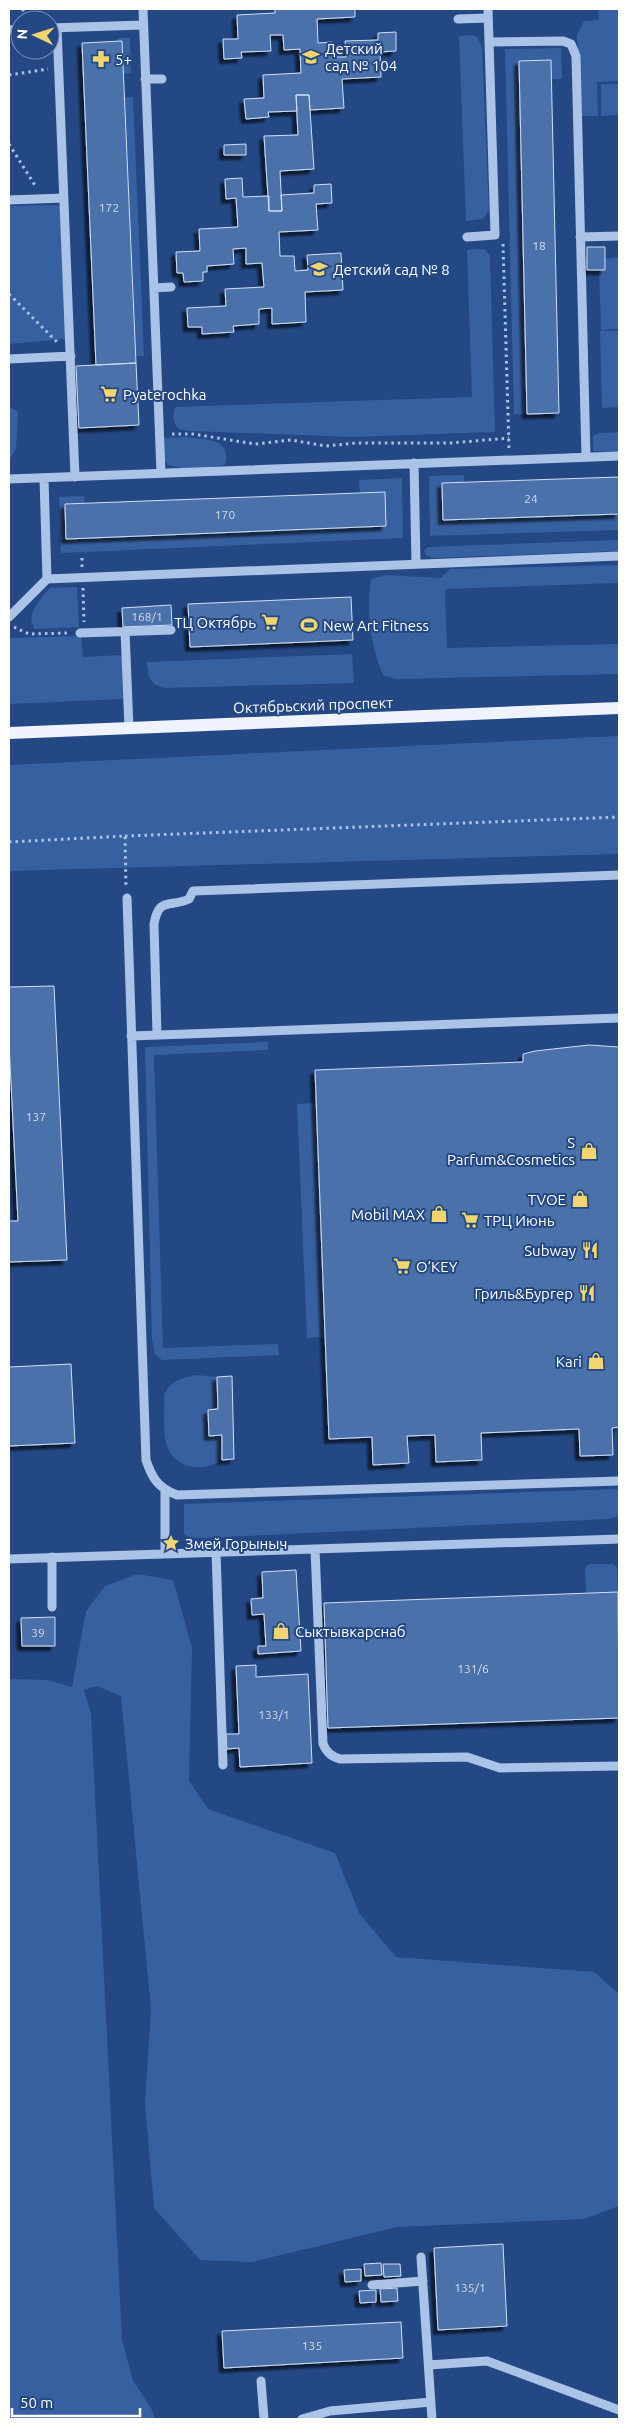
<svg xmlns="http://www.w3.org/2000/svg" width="628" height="2428" font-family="Ubuntu,sans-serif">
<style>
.green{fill:#3760a0}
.building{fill:#4b71ab;stroke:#d0dff6;filter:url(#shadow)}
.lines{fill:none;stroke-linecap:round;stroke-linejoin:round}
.path{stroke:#acc3e8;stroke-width:3;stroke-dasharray:2.5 4;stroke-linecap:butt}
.minor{stroke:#acc3e8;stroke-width:9}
.major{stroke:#eef3fe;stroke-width:12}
.labels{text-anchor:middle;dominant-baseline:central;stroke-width:4;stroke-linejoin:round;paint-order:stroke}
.number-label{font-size:12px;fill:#d2dcea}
.poi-label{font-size:15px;fill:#fff;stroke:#234883;text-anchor:start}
.street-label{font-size:15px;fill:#fff;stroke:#234883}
</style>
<defs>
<filter id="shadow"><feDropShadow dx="-4.5" dy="4.5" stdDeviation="1" flood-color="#0009"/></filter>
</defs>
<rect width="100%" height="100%" fill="#234883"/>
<path class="green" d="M598,9H619V81L597,82L598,116H580L577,35L584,21L599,20Z
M473,35L478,38L482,48L489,210L483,219L466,221L459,36Z
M119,38H130L131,73L124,74L122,41H115Z
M561,48L562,79H551V60L519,61L527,414H514L505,49Z
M601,84H619V115L601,116Z
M125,97H133L144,356H136Z
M57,205L60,206L66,339L9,344V206Z
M484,249L490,255L495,432L352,437L191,431L179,429L176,426L173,417L175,407L472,397L467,250Z
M619,257V329L601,330L599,270H605V259Z
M600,331H619V407L602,408Z
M9,406L18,412L16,449L9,461Z
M619,432V452L593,451V436L599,433Z
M187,437C207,440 232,438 225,465L191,470L168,465C161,456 161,449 165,438Z
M464,475V482L442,483L443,520L619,514V530L430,536L429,476Z
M402,478L403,538L61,553L59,497L84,496L85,503L65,504L67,539L385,526L384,492L360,493L359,480Z
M619,540V551L433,558L426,555L424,551L428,547Z
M619,565V583L445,589L447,648L619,644V674L396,679L383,675C370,644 366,612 371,579L386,575L441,578L450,569Z
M77,587L79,627L35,629C24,615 41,598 50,588Z
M81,636L83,657L119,655L122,657L123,699L9,704V638Z
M352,654L354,683L164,688L154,684L149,677L147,662Z
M619,736V854L9,871V765Z
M268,1042V1050L154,1055L163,1348L278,1344L279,1355L162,1360L155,1354L152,1340L145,1047Z
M316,1103L325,1337L307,1338L297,1104Z
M196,1375L217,1377L218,1409L208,1410L209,1435H222V1460C204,1472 175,1470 167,1446C162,1432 165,1411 164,1396C169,1381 182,1378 196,1375Z
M619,1489V1516L608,1519L202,1538H191L184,1534V1504Z
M589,1564H613L617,1567L618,1592L586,1593L585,1568Z
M138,1574L173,1580L192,1648L189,1781L208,1809L335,1853L359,1913L396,1957L594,1972L619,1994V2206L584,2219L397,2227L252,2262L200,2260L154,2208L145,2103L151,2010L121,1696L97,1686L84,1690L91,1714L122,2339L133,2381L151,2408L155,2419H9V1679L47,1680L72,1687L86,1611L105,1586Z"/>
<path class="building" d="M275,9H355V17L317,19L318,43L332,42L333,57H346L345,41L378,40V33L396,32V51L380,52L381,77L342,79L344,108L310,110L309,95H296L297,111L268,112L269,117L246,119L244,99L264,98L263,75L301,73L300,49L284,50L283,35H270L271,51L241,52L242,58L224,59L223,39H238L237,15L275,13Z
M122,41L136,363L96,365L82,43Z
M551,60L559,413L527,414L519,61Z
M296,95H309L314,169L280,171L282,211H269L264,136L298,135Z
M246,144V155H224V145Z
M242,178L243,197L269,196V211H282L281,195L314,193V185L331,184L332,203L316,204L318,230L279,232L280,256H294L295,271L308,270L307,255L341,253L343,290L305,292L306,322L272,324V308L259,309V324L233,326L234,332L202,334V327H188L187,308L226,306L225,289L264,287L262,263L246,264V248L233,249L234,264L207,266V272H203V281L184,282L183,273H177L176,252L200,251L199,229L238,227L236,198L226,199L225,179Z
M587,247H605V270H587Z
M136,363L139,425L79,428L76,366Z
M619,477V514L443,520L442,483Z
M385,492L386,526L66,539L65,504Z
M351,597L353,640L190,647L188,604Z
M171,605L172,625L123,627L122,608Z
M54,986L67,1260L9,1262V1221H18L9,1043V987Z
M589,1045L619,1047V1427L612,1428L613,1455L580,1456L579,1429L481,1433L482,1460L436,1462L435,1435L407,1436L409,1463L373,1465L372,1437L329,1439L315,1070L523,1062V1054L535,1051Z
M71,1364L75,1443L9,1446V1367Z
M232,1376L234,1459L222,1460V1435L209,1436L208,1410L218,1409L217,1377Z
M296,1570L301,1651L258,1654V1646H266L264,1614L252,1615L251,1599L263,1598L262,1572Z
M618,1592L619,1718L328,1728L324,1603Z
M55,1617V1646H22L21,1618Z
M256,1665V1677L308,1674L312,1763L240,1767L239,1748L227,1749L226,1734H239L236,1666Z
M503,2244L507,2326L438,2330L434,2248Z
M381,2263L382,2275L365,2276L364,2264Z
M383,2264H400L401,2276L384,2277Z
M361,2269V2281L345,2282L344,2270Z
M397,2288L398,2301L381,2302L380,2289Z
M376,2290V2302L360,2303L359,2291Z
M401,2322L403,2358L224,2368L222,2331Z"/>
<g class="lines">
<path class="path" d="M23,9V18
M27,18H43
M9,75L48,69
M9,144L36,187
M503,244L509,448
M9,294L58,343
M172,434H193L255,444L291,440L326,446L356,443H451L509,438
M82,558V567
M83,588L84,622
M14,627L29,634L69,633
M125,836L619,817
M9,842L125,836L126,888"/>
<path class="minor" d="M143,9L161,473
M458,19L488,18
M50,28L143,25
M57,28L75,477
M9,30L20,29
M489,42L563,41L571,44L576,56L586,457
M145,79H162
M9,200L64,198
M467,237L495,235L488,9
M580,237L619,236
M154,288L171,287
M9,359L71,356
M414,463L416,563
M44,478L47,579
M9,479L619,456
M9,617L47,579L619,556
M125,631L129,728
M80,633L171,630
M127,898L146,1460C152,1478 158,1488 177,1495L619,1481
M157,1035L154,924C159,896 170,908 189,899L193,891L619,875
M131,1036L619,1018
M165,1491V1553
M315,1549L323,1744C327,1753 331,1756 340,1759L467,1757L500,1768L619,1766
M216,1551L223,1765
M9,1559L619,1539
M52,1607V1557
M421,2257L432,2419
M372,2285L423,2281
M429,2365L487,2361L619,2410
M261,2381L264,2419
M302,2419L330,2411L431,2402"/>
<path class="major" d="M9,733L619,708"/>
</g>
<defs>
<g id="school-bare" transform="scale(1.35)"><path d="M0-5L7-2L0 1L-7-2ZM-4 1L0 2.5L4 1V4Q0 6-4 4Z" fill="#f3d56f" stroke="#234883" stroke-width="2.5" paint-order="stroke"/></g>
<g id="pharmacy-bare" transform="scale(1.35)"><path d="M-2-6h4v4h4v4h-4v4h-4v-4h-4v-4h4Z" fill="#f3d56f" stroke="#234883" stroke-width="2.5" paint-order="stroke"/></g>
<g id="supermarket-bare" transform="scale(1.35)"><path d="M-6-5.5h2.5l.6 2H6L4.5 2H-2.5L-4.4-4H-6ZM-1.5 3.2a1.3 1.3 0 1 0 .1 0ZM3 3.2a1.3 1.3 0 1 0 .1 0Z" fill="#f3d56f" stroke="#234883" stroke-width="2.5" paint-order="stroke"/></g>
<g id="stadium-bare" transform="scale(1.35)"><path d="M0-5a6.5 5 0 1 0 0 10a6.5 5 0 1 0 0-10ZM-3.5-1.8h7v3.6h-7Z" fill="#f3d56f" stroke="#234883" stroke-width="2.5" paint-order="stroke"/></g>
<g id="shop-bare" transform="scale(1.35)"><path d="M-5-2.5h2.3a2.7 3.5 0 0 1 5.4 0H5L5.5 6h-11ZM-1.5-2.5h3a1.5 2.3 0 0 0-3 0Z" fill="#f3d56f" stroke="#234883" stroke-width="2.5" paint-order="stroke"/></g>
<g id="restaurant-bare" transform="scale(1.35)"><path d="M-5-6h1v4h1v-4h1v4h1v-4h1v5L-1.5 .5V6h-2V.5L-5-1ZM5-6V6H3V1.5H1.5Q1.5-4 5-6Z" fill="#f3d56f" stroke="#234883" stroke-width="2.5" paint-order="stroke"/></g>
<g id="sight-bare" transform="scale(1.35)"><path d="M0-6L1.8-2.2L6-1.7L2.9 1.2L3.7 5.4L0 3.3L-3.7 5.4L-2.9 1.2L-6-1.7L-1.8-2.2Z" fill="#f3d56f" stroke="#234883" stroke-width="2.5" paint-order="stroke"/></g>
</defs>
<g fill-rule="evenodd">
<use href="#school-bare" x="311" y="57"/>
<use href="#pharmacy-bare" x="101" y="59"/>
<use href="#school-bare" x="319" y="269"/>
<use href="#supermarket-bare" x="109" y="394"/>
<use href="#supermarket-bare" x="270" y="622"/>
<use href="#stadium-bare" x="309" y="625"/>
<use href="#shop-bare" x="589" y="1151"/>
<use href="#shop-bare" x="580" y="1199"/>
<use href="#shop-bare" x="439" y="1214"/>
<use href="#supermarket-bare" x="470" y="1220"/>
<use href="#restaurant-bare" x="590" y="1250"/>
<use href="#supermarket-bare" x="402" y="1266"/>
<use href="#restaurant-bare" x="587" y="1293"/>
<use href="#shop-bare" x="596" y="1361"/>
<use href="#sight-bare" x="171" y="1543"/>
<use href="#shop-bare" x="281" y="1631"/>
</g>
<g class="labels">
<g class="number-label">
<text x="109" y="207">172</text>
<text x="539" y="245">18</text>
<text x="531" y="498">24</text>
<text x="225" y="514">170</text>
<text x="147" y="616">168/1</text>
<text x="36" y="1116">137</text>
<text x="38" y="1632">39</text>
<text x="473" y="1668">131/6</text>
<text x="274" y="1714">133/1</text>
<text x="470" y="2287">135/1</text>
<text x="312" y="2345">135</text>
</g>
<g class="poi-label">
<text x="325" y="48">Детский<tspan x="325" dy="17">сад № 104</tspan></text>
<text x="115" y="59">5+</text>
<text x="333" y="269">Детский сад № 8</text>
<text x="123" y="394">Pyaterochka</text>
<text x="256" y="622" text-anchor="end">ТЦ Октябрь</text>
<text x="323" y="625">New Art Fitness</text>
<text x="575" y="1142" text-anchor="end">S<tspan x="575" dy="17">Parfum&amp;Cosmetics</tspan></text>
<text x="566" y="1199" text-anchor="end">TVOE</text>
<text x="425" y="1214" text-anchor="end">Mobil MAX</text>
<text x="484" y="1220">ТРЦ Июнь</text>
<text x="576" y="1250" text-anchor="end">Subway</text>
<text x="416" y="1266">O’KEY</text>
<text x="573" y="1293" text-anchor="end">Гриль&amp;Бургер</text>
<text x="582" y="1361" text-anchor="end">Kari</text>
<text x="185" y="1543">Змей Горыныч</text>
<text x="295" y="1631">Сыктывкарснаб</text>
</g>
<g class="street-label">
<text transform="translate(313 705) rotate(-2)">Октябрьский проспект</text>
</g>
</g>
<rect width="628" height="2428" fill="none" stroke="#ffffff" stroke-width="20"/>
<g transform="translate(35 35) rotate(274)"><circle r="24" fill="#234883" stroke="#7b91b5"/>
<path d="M0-4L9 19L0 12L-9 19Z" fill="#f3d56f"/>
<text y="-8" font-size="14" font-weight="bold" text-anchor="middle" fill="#ffffff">N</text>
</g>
<path d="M12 2408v8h128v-8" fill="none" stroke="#ffffff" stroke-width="2.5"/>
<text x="20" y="2408" font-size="15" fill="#ffffff" stroke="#234883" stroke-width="4" paint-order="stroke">50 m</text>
</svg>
